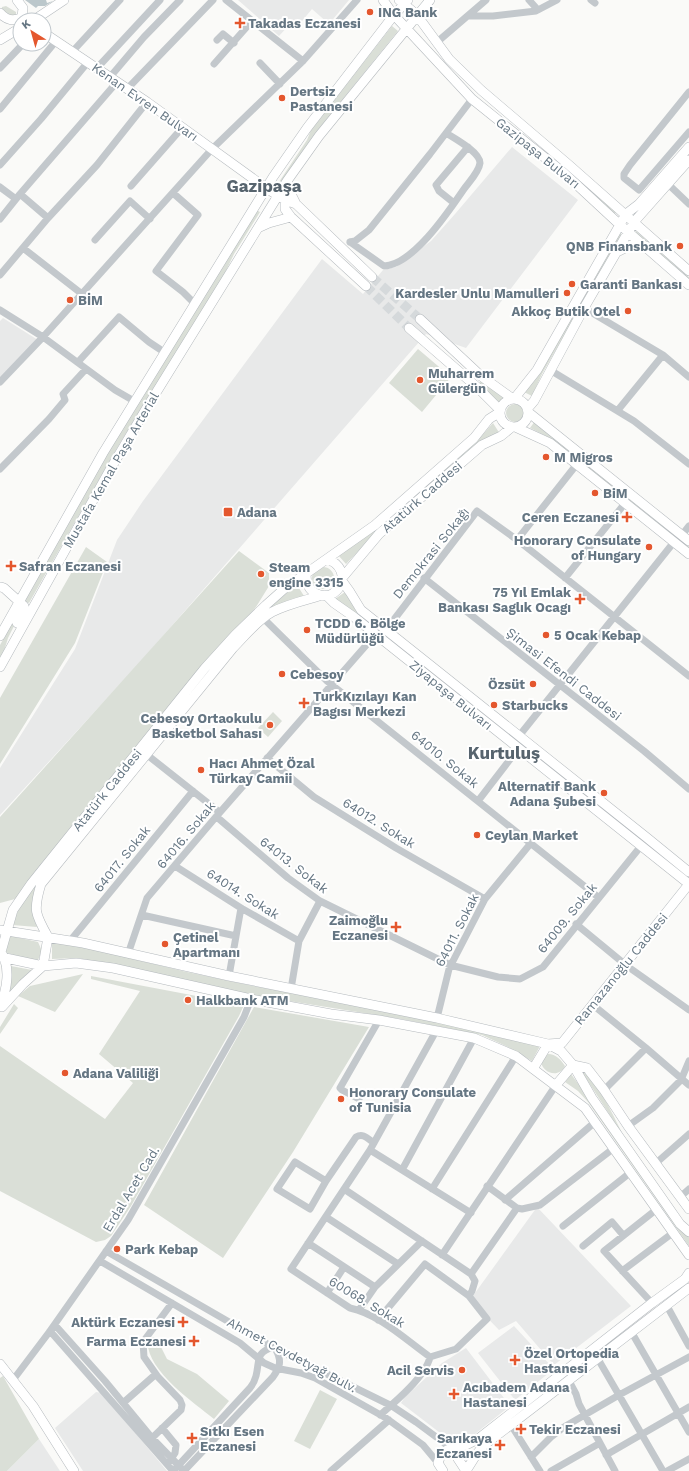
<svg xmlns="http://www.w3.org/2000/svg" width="689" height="1471" font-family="'Work Sans',sans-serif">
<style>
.built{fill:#e8e9e9}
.green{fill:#dadfd7}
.water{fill:#bbc7cb}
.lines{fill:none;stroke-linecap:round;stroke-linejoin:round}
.major-tunnel{stroke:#d5d9db;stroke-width:9;stroke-dasharray:9 4.5;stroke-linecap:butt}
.major-casing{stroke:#b5babe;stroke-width:10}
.minor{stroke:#c3c8cc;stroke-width:7}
.major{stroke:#fff;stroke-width:9}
.poi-dot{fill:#e4572e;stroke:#fff;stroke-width:1.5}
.labels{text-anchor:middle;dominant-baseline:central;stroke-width:4;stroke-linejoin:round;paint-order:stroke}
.poi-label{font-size:13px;font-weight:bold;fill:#657683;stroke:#fff;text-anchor:start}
.street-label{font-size:13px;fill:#657683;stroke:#fff}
.district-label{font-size:17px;font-weight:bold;fill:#57646e;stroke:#fff}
</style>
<rect width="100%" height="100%" fill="#fafaf8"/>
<path class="built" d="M238,0H349L329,24L312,9L297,27L292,22L279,36Z
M512,147L578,200L466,348L426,334L142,660L0,815V768L75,649L117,540L143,501L322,259L363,294L383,270L396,267L431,241L455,214Z
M3,318L38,340L0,378V321Z
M537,1207L631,1306L554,1365L516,1321L499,1330L470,1300Z
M514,1326L553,1368L549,1373L515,1400L478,1353Z
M466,1348L510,1406L470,1438L452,1442L401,1403L405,1397L442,1363Z
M96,1392L102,1393L167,1471H83L55,1428Z
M39,1439L60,1471H7Z"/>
<path class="green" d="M6,6L16,12V16L14,18L2,11V7Z
M392,26L398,31L313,136L280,183L279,182L307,140L311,130Z
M565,167L616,211L615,214L563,169Z
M256,210L260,212L234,254L223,277L120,443L29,603L24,601L104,459Z
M636,231L689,277V281L635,233Z
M619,233L622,234L542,374L532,396L524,392Z
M418,349L451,377L422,412L389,383Z
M481,381L504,397L498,404L479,383Z
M506 413a9 9 0 1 1 18 0a9 9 0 1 1-18 0Z
M535,421L689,545V548L552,439L530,428Z
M493,423L500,434L376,533L346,564L338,555L405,503L478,440Z
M86,547L107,562L75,643L0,764V698Z
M239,551L269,573V586L256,607L24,890L15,899L0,903V817Z
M312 578a11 11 0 1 1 22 0a11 11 0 1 1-22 0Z
M297,585L304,596L271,609L214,664L36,887L32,910L37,927L12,925L20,906L34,885L212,663L269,607Z
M345,592L358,614L687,875L685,878L335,599Z
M18,613L20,614L8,638L4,651L0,658V645Z
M273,712L282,721L268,737L258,728Z
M11,936L38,942L42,951L38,960L22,958L5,952L8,937Z
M52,943L79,946L187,972L259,987L402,1014L540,1046L532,1061L508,1047L482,1035L401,1019L258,996L78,958L52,959Z
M11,966L32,970C19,981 11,991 3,1004C8,992 13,980 11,966Z
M83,974L55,1012L18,996L30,986Z
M91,976L244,1005L239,1016L131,1206L111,1236L105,1240L96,1242L0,1191V1046L105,1119L133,1083L99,1054L140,991L91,979Z
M14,1004L18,1008L0,1034V1027Z
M254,1007L369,1027L293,1152L223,1258L144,1205Z
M548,1054C556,1054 561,1060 565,1066C559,1079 541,1073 541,1060Z
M580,1069C600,1082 614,1119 626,1140Z
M571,1074L689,1236V1246L588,1102L578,1091L565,1082Z
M152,1337H156L167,1359L197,1374L229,1401L214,1419C193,1402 143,1368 148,1338Z
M3,1376L39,1439L7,1471H0V1378Z
M320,1390L337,1399L310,1449L294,1441Z"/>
<path class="water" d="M25,0H46L47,3L53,1L45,6H38L36,8Z"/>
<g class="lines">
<path class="major-tunnel" d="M372,277L420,319
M366,286L409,328"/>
<g class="major-casing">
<path id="major" d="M383,0L393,14L472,99L564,173L619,224L689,285
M399,0L416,14L449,59L481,90L569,165L689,271
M0,13C6,20 14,22 22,17L23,8L17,0
M34,20L64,0
M44,33L147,102L266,188L285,200L296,204L372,277
M0,40L20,28
M287,181L291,194L296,204
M285,200V209L291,217L366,286
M258,228L269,223L291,217
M617,252L631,245L646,246
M420,319L481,376L513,399
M409,328L478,388L500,410
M500 413a14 14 0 1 1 28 0a14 14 0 1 1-28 0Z
M514,399L537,370L626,214L639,204L689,147
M528,408L534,401L584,308L634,222L689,160
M528,412L689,541
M515,427L550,443L689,554
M306,574C306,582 308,589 315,593C338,606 356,569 327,559
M342,578L379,534L482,445L501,436L512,427
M342,581L350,592L361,610L646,837L689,872
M1,587L4,588L24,606L22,615L17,623
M326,595L334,603L354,617L689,884
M0,636L103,453L273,177L307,128L394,15L408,0
M0,667L111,468L146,409L287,181L319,136L430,0
M0,930L83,943L229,976L437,1018L548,1044L561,1051L573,1065L592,1098L680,1224L689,1232
M48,937C35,914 33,910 41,884L233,648C245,636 257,620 272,612C288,604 306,600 323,595
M1,957L43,966L76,963L113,968L251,999L331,1014L379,1020L474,1038L516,1056L585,1108L689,1255
M0,1006C7,990 11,967 1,952L13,910L31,884L205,668L235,635L266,605L284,589L375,525L474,438L489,419L500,412
M2,1007L23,984L43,966L48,937
M548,1044L562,1043L689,884
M573,1065L587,1068L604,1090L628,1126L689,1209
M533,1069L548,1044
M556,1085L573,1065
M0,1364L33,1406L74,1471
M451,1448L466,1471
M443,1471L438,1463C443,1446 453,1449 466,1445C470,1443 474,1441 478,1439L652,1303L685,1279L689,1273
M466,1471L476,1455L483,1446L689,1288"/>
</g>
<path class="minor" d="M226,0L303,61
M529,0L538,10
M591,0L595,3
M468,16H493L536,11L557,0
M217,40L223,34L234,43
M436,43L486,0
M72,52L120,0
M260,63L280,84
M214,64L252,21
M0,68L23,44
M97,68L160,0
M110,77L144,37L180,0
M127,89L213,0
M689,92L630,165L624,174V178L639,190L689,132
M0,109L56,41
M0,165L41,119L88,62
M668,184L689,204
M131,186L182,128
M0,187L16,199
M173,193L198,215L156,271L183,292L194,303
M20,194L48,218
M454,203L439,191L436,185L468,147
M0,219L20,194L117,82
M95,240L130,201L150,219
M350,242L384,266C413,265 449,211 464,189C469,182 479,172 480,163C480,152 454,138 446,133
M350,242L355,241L369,230L430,154L472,99
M23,248L82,294
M0,275L48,218L97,165L147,102
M584,308L663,355L689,377
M0,310L43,337L115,390L134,401
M78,362L119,317L149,342L164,352
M550,370L634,421L689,464
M0,382L43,337L212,149L303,61L357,0
M618,410L663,355
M0,469L49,419L65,400L63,394L86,369
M682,535L689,526
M517,540L577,464
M424,578L644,751L689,789
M565,578L626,502
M263,618L327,681L598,897
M386,630L477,511L520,542L689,676
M519,736L674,542
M146,754L218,811V818L288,878L320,901L450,965L498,977L520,979L543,967L641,846
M267,758L314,797L396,848L485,899
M478,801L518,749
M175,866L241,908L299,941
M142,915L236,936
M576,924L627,966L689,1010
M70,941L193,791
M128,954L147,898L215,818L376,634
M229,976L241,908
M291,989L299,941L320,901
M593,1005L646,1048L689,1085
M437,1018L450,965L453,961L485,899L531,843
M604,1090L646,1048
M359,1099L342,1090L340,1088L379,1020
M628,1126L653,1108L681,1080L689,1061
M370,1150L471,1213
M655,1164L689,1134
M402,1170L474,1038
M326,1181L295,1162L277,1189L310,1209L326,1181L356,1137C363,1133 367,1138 374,1143
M487,1186L517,1208L522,1209L540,1205L614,1148
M344,1189L471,1274L475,1281L472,1291L469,1296
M432,1189L516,1056
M680,1197L689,1189
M505,1200L595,1122
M326,1217L398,1264
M563,1226L631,1172
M308,1243L375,1287
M583,1246L612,1222L623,1235
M106,1251L276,1349L392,1406L416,1422L451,1448
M442,1255L556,1085
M100,1261L240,1343L264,1363L275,1368L301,1373L315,1378L386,1418L423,1445L438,1463
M622,1271L674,1232
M471,1274L517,1208
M327,1293L344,1267
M652,1303L604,1251L657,1209
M667,1306L689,1346
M359,1310L375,1287L422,1241
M378,1320L425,1264L469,1296L487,1319L456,1349L430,1357C426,1376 395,1402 380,1415
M55,1325L105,1381L152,1438L184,1471
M50,1331L173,1471
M632,1333L689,1432
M430,1357C406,1340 379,1314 350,1308L291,1269L370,1150L436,1031
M598,1359L663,1471
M13,1380L50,1331L128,1220L244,1017L251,999
M569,1381L576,1394L579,1404L615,1471
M123,1403L156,1374
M511,1425L540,1471
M162,1428L176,1445L175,1453L170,1461
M152,1438L181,1410L182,1405L180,1400L158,1377L144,1357L143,1342L172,1303
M606,1455L689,1407
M531,1457L551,1437L564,1427L619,1395L689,1357
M176,1468L250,1388C253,1384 255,1380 256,1376C260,1360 255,1353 273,1347
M184,1471L273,1377C280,1367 282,1361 276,1350
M331,1471L389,1420
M551,1471L600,1443
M667,1471L689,1459"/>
<use href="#major" class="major"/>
</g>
<g class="poi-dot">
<circle cx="370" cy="12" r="4"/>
<path d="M238 17h4v4h4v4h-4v4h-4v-4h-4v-4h4z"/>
<circle cx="282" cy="98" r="4"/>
<circle cx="680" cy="246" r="4"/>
<circle cx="572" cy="284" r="4"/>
<circle cx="567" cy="293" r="4"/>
<circle cx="70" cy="300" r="4"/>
<circle cx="628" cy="311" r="4"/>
<circle cx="420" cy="380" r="4"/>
<circle cx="546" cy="457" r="4"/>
<circle cx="595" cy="493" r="4"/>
<rect x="223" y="507" width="10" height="10" rx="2"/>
<path d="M625 511h4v4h4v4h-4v4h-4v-4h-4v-4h4z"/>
<circle cx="649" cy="547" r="4"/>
<path d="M9 560h4v4h4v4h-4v4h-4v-4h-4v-4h4z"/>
<circle cx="261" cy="574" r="4"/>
<path d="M578 593h4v4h4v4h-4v4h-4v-4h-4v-4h4z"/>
<circle cx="307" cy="630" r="4"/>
<circle cx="546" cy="635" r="4"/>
<circle cx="282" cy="674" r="4"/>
<circle cx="533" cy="684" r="4"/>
<path d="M302 697h4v4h4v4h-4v4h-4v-4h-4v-4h4z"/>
<circle cx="494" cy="705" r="4"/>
<circle cx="270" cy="725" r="4"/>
<circle cx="201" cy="770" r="4"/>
<circle cx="604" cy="793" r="4"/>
<circle cx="477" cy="835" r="4"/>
<path d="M394 921h4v4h4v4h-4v4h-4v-4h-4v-4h4z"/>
<circle cx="165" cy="944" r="4"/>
<circle cx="188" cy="1000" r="4"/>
<circle cx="65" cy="1073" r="4"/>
<circle cx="341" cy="1099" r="4"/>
<circle cx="117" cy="1249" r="4"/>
<path d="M181 1316h4v4h4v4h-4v4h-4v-4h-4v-4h4z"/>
<path d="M192 1335h4v4h4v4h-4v4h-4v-4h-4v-4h4z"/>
<path d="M513 1354h4v4h4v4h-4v4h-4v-4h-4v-4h4z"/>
<circle cx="462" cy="1370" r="4"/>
<path d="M452 1388h4v4h4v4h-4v4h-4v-4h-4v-4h4z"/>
<path d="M519 1423h4v4h4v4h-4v4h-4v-4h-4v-4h4z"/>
<path d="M190 1432h4v4h4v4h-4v4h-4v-4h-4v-4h4z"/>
<path d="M498 1439h4v4h4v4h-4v4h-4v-4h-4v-4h4z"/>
</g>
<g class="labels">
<g class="poi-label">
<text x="378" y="12">ING Bank</text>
<text x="248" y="23">Takadas Eczanesi</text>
<text x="290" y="91">Dertsiz<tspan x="290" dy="15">Pastanesi</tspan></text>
<text x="672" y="246" text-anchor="end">QNB Finansbank</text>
<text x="580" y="284">Garanti Bankası</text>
<text x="559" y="293" text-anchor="end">Kardesler Unlu Mamulleri</text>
<text x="78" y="300">BİM</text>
<text x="620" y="311" text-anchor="end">Akkoç Butik Otel</text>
<text x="428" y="373">Muharrem<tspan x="428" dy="15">Gülergün</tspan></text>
<text x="554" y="457">M Migros</text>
<text x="603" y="493">BiM</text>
<text x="237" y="512">Adana</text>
<text x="619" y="517" text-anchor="end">Ceren Eczanesi</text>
<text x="641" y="540" text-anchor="end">Honorary Consulate<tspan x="641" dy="15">of Hungary</tspan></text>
<text x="19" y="566">Safran Eczanesi</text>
<text x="269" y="567">Steam<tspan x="269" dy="15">engine 3315</tspan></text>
<text x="571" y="592" text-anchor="end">75 Yıl Emlak<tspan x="571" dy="15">Bankası Saglık Ocagı</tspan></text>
<text x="315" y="623">TCDD 6. Bölge<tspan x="315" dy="15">Müdürlüğü</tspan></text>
<text x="554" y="635">5 Ocak Kebap</text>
<text x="290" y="674">Cebesoy</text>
<text x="525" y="684" text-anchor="end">Özsüt</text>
<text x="313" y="696">TurkKızılayı Kan<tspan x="313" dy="15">Bagısı Merkezi</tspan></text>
<text x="502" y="705">Starbucks</text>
<text x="262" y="718" text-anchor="end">Cebesoy Ortaokulu<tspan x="262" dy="15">Basketbol Sahası</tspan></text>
<text x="209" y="763">Hacı Ahmet Özal<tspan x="209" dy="15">Türkay Camii</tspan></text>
<text x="596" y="786" text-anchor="end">Alternatif Bank<tspan x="596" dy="15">Adana Şubesi</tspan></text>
<text x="485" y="835">Ceylan Market</text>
<text x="388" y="920" text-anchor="end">Zaimoğlu<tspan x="388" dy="15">Eczanesi</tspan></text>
<text x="173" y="937">Çetinel<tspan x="173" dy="15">Apartmanı</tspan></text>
<text x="196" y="1000">Halkbank ATM</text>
<text x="73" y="1073">Adana Valiliği</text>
<text x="349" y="1092">Honorary Consulate<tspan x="349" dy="15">of Tunisia</tspan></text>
<text x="125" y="1249">Park Kebap</text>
<text x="175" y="1322" text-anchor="end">Aktürk Eczanesi</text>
<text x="186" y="1341" text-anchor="end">Farma Eczanesi</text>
<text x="524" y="1353">Özel Ortopedia<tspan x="524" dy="15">Hastanesi</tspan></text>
<text x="454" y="1370" text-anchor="end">Acil Servis</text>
<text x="463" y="1387">Acıbadem Adana<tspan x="463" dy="15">Hastanesi</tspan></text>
<text x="529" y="1429">Tekir Eczanesi</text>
<text x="200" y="1431">Sıtkı Esen<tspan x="200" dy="15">Eczanesi</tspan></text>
<text x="492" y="1438" text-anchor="end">Sarıkaya<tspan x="492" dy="15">Eczanesi</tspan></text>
</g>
<g class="street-label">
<text transform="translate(145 102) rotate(35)">Kenan Evren Bulvarı</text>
<text transform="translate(538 153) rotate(39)">Gazipaşa Bulvarı</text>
<text transform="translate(111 470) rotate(-60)">Mustafa Kemal Paşa Arterial</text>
<text transform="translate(422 497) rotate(-41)">Atatürk Caddesi</text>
<text transform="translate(431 553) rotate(-51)">Demokrasi Sokağı</text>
<text transform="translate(564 674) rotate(38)">Şimasi Efendi Caddesi</text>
<text transform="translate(451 695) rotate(39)">Ziyapaşa Bulvarı</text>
<text transform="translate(445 759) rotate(39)">64010. Sokak</text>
<text transform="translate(107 790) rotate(-51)">Atatürk Caddesi</text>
<text transform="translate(379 823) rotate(32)">64012. Sokak</text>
<text transform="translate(186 835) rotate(-50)">64016. Sokak</text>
<text transform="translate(122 859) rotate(-51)">64017. Sokak</text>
<text transform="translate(294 865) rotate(38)">64013. Sokak</text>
<text transform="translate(243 894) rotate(32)">64014. Sokak</text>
<text transform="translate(567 918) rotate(-51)">64009. Sokak</text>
<text transform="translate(457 930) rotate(-63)">64011. Sokak</text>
<text transform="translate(621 969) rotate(-51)">Ramazanoğlu Caddesi</text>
<text transform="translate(131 1189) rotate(-59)">Erdal Acet Cad.</text>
<text transform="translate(367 1302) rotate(31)">60068. Sokak</text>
<text transform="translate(292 1355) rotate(28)">Ahmet Cevdetyağ Bulv.</text>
</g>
<g class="district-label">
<text x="264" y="186">Gazipaşa</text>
<text x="504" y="753">Kurtuluş</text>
</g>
</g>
<g transform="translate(32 32) rotate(323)"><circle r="19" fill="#ffffff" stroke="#c1c8cd"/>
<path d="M0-3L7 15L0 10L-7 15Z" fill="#e4572e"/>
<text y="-6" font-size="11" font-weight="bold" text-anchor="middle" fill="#657683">K</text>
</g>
</svg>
